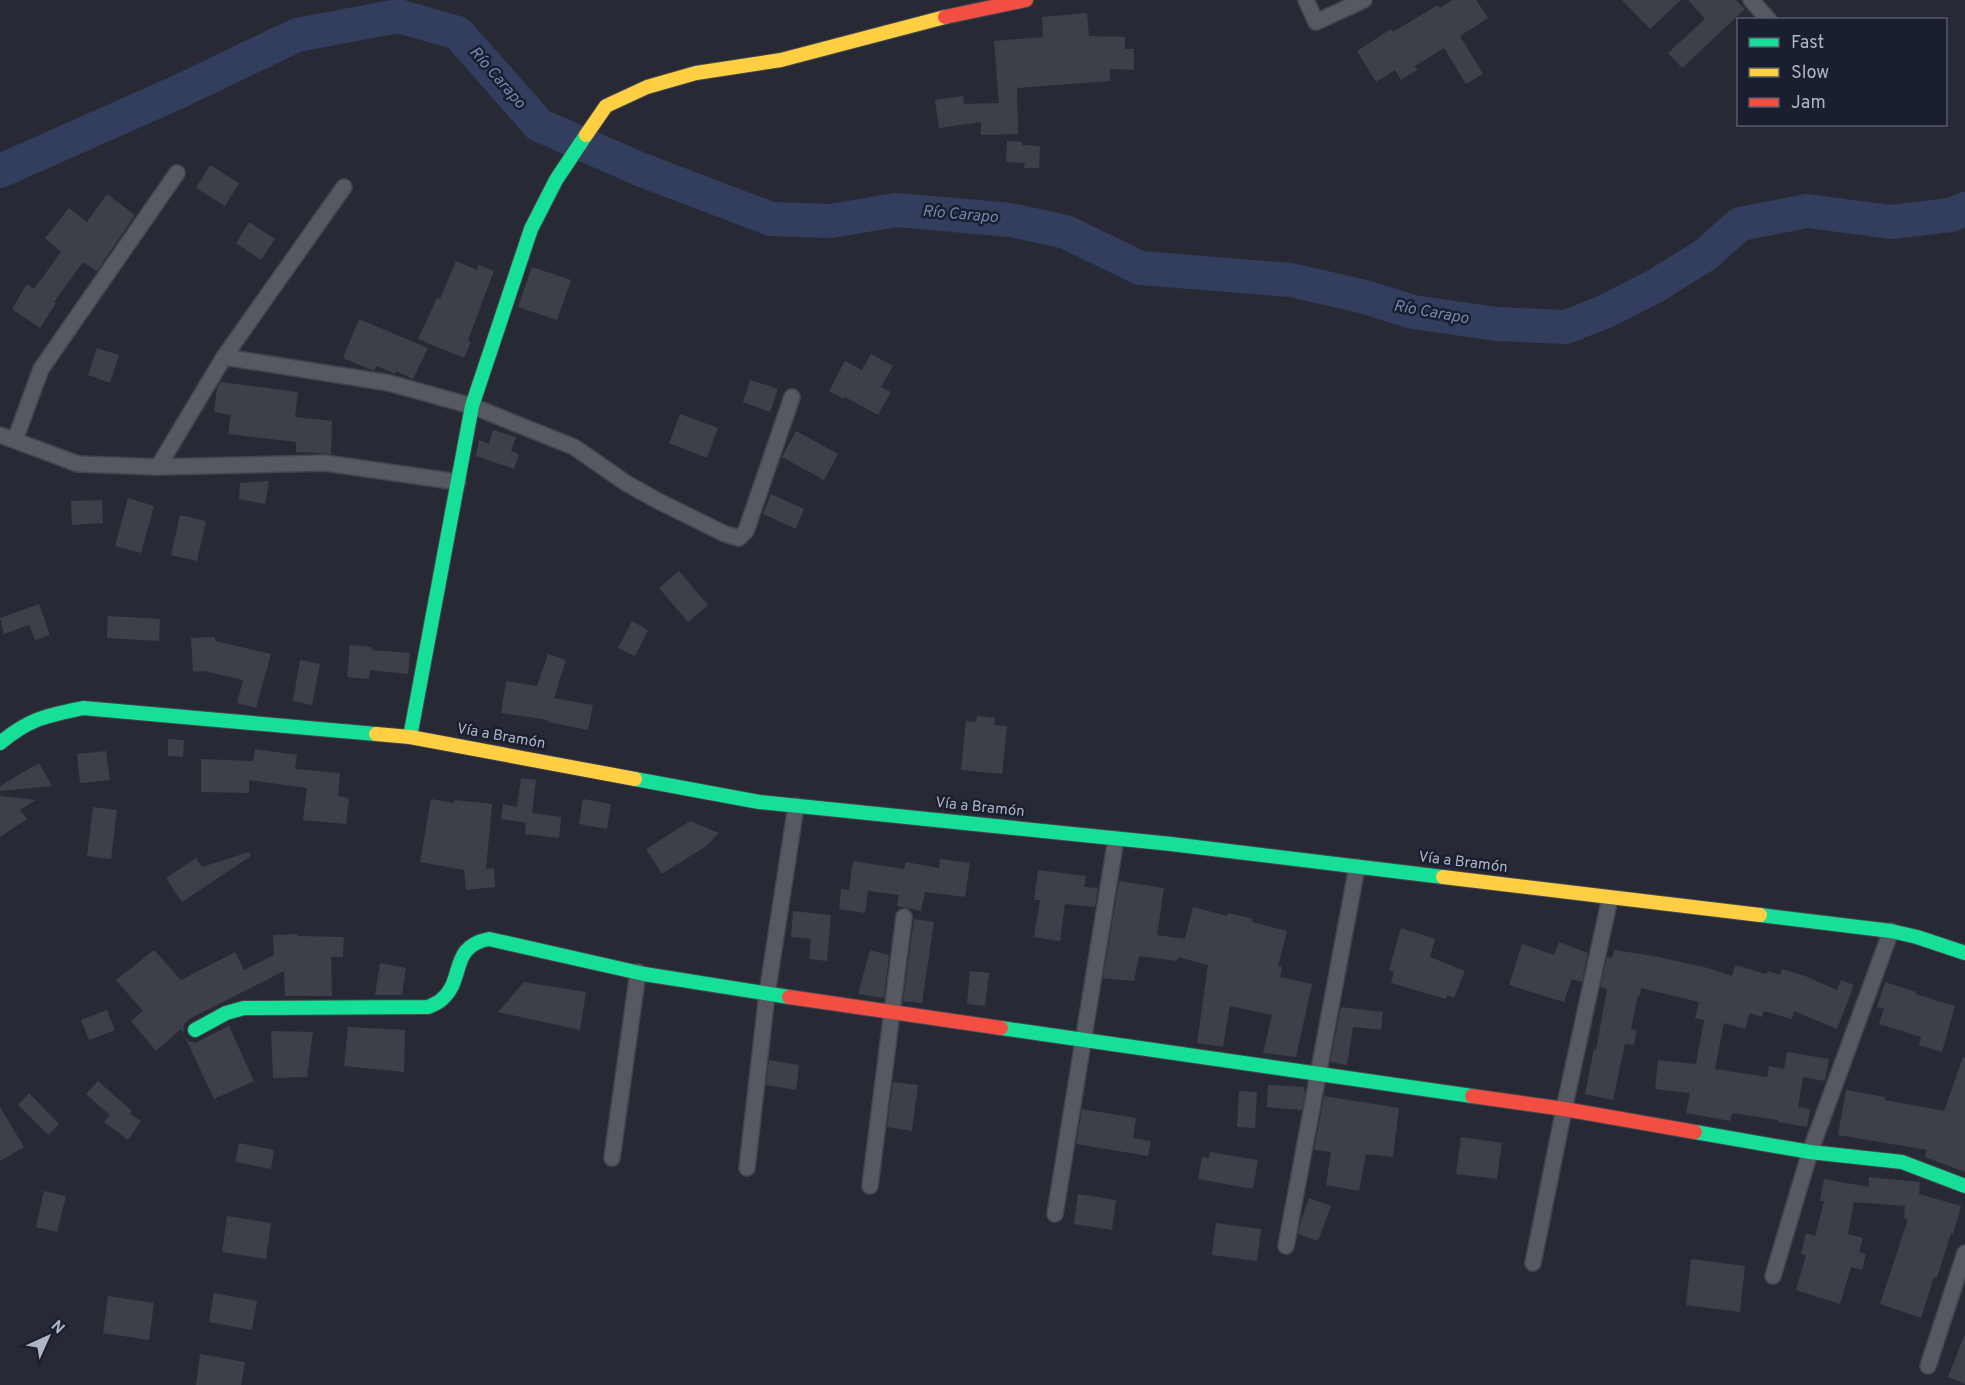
<svg xmlns="http://www.w3.org/2000/svg" width="1965" height="1385" font-family="Overpass,sans-serif">
<style>
.lines{fill:none;stroke-linecap:round;stroke-linejoin:round}
.river{stroke:#333e5e;stroke-width:34}
.building{fill:#3d4049}
.street-casing{stroke:#43454d;stroke-width:18}
.fast-casing{stroke:#444751;stroke-width:16}
.slow-casing{stroke:#444751;stroke-width:16}
.jam-casing{stroke:#444751;stroke-width:16}
.street{stroke:#565962;stroke-width:15}
.fast{stroke:#16e098;stroke-width:14}
.slow{stroke:#ffcf43;stroke-width:14}
.jam{stroke:#f24e42;stroke-width:14}
.labels{text-anchor:middle;dominant-baseline:central;stroke-width:5;stroke-linejoin:round;paint-order:stroke}
.street-label{font-size:15px;fill:#afb4c7;stroke:#1a1f2f}
.water-label{font-size:16px;font-style:italic;fill:#7686b0;stroke:#1a1f2f}
</style>
<rect width="100%" height="100%" fill="#272a34"/>
<g class="lines">
<path class="river" d="M0,171L178,92L297,35L398,16L458,33L539,125L642,170L771,219L831,221L896,210L1011,220L1066,232L1140,268L1291,280L1365,297L1413,312L1497,324L1566,327L1604,312L1655,286L1705,255L1740,224L1807,211L1891,222L1951,215L1965,209"/>
</g>
<path class="building" d="M1452,0H1476L1488,18L1460,36L1483,74L1466,84L1444,48L1415,66L1417,70L1401,80L1395,70L1376,82L1357,51L1391,29L1393,32L1438,5L1440,8Z
M1622,0H1681L1650,29Z
M1688,0H1736L1745,9L1682,68L1668,53L1705,19Z
M1087,13L1089,36L1125,37V49H1134V70L1110,69V81L1017,88L1018,134L981,135V122L939,128L935,100L963,96L964,104L999,103L994,41L1043,37L1042,17Z
M1007,141L1022,142V145L1040,146L1039,168H1024L1025,163L1006,162Z
M210,165L239,183L225,206L196,188Z
M107,194L135,215L97,271L83,262L54,302L56,303L40,328L12,309L27,284L34,289L61,252L45,238L69,208L87,222Z
M249,222L275,239L261,260L236,243Z
M456,261L477,270L479,265L494,271L468,340L471,342L464,358L418,339L437,298L440,299Z
M532,267L571,280L557,320L518,307Z
M359,319L428,348L413,379L396,371L395,374L377,366L374,371L343,358Z
M97,348L119,355L110,383L88,375Z
M871,354L893,366L881,387L891,392L878,415L845,397L844,399L829,391L845,361L862,370Z
M750,380L778,389L770,412L743,402Z
M220,382L298,392L295,417L332,421L331,454L296,452V442L228,434L231,415L214,412L217,388Z
M680,414L718,428L707,458L669,443Z
M493,430L516,437L511,451L519,454L514,469L476,456L479,440L489,444Z
M796,431L838,454L824,480L782,457Z
M269,481L265,504L239,499L240,483Z
M771,494L804,509L796,529L763,514Z
M128,498L154,506L141,553L115,546Z
M102,500L103,523L72,525L71,501Z
M180,515L206,521L197,561L171,555Z
M679,571L708,605L688,622L659,588Z
M39,604L50,635L35,640L29,625L4,634L0,618Z
M108,616L160,619L159,641L107,638Z
M632,621L648,630L635,656L618,648Z
M215,637V641L271,654L256,708L237,703L243,680L204,671L193,672L191,638Z
M350,645L372,647V650L410,653L408,674L370,670L369,679L347,677Z
M548,654L566,660L554,698L593,705L588,730L548,722V720L501,713L506,681L537,686Z
M300,660L320,664L312,705L293,701Z
M977,716L995,718L994,725L1007,726L1002,774L961,770L966,721L976,722Z
M168,739L184,740L183,757L168,756Z
M255,749L297,755L295,769L340,773L338,796L349,798L346,824L303,820L307,788L249,780V793L201,792V759L253,761Z
M106,751L110,780L80,783L77,754Z
M39,763L52,786L0,791V786Z
M521,778L536,780L532,813L561,817L559,838L525,834L526,823L501,819L503,804L517,807Z
M0,796L36,800L20,810L27,819L0,837Z
M431,799L454,803V800L492,804L486,869L494,868L495,887L466,890L464,870L420,862Z
M583,799L611,804L607,829L579,824Z
M93,807L117,810L111,859L87,856Z
M690,821L719,833L706,846L662,874L646,849Z
M249,852L251,856L182,902L166,878L196,858L202,867Z
M940,859L970,863L965,897L925,892L921,911L897,906L899,895L868,891L865,913L839,909L841,889L849,890L853,861L904,869L906,862L939,868Z
M1038,870L1086,876L1084,887L1098,888L1095,907L1065,904L1060,941L1034,937L1040,900H1034Z
M1119,881L1164,888L1157,935L1185,939L1193,907L1227,916L1228,913L1253,919L1252,922L1287,931L1278,966L1282,967L1280,977L1312,984L1296,1057L1263,1053L1272,1015L1230,1006L1223,1047L1197,1043L1208,965L1178,957L1177,961L1139,956L1134,981L1103,978Z
M793,911L831,915L827,961L809,959L811,939L791,937Z
M914,919L934,922L922,1003L903,1001Z
M1401,928L1435,939L1430,957L1465,971L1454,998L1447,995L1446,999L1391,983L1394,972L1389,970Z
M298,934V936L344,937L343,957H331L332,996H285L284,971L189,1019L184,1024L183,1034L181,1029L156,1051L131,1021L143,1011L116,980L154,950L181,980L235,952L244,970L274,955L273,935Z
M1559,942L1588,953L1582,982L1572,979L1564,1002L1509,985L1522,944L1554,955Z
M870,950L889,955L884,998L858,994Z
M1614,950L1654,956L1708,968L1732,976L1735,965L1766,974L1768,971L1780,975L1782,969L1805,976L1837,990L1841,980L1854,985L1837,1029L1794,1011L1792,1019L1764,1011L1762,1017L1750,1013L1745,1029L1724,1023L1715,1069L1767,1077L1769,1066L1784,1069L1787,1052L1829,1059L1825,1081L1803,1077L1798,1107L1810,1109L1807,1127L1778,1122V1120L1732,1113L1730,1121L1686,1113L1690,1093L1655,1089L1658,1060L1696,1064L1704,1020L1695,1018L1699,1002L1641,988L1640,996L1638,995L1631,1029L1637,1030L1634,1045L1625,1044L1613,1100L1585,1094L1594,1049L1596,1050L1607,989L1600,987L1607,957L1612,958Z
M380,963L406,968L402,995H375Z
M970,971L989,973L985,1006L967,1004Z
M524,982L586,992L580,1030L498,1012Z
M1885,982L1916,992L1915,994L1955,1006L1942,1052L1919,1045L1921,1037L1879,1024L1884,1009L1877,1007Z
M1341,1007L1383,1012L1381,1030L1353,1027L1347,1065L1330,1062Z
M107,1010L115,1030L89,1040L81,1020Z
M229,1026L254,1081L214,1099L185,1037L189,1041L195,1043Z
M348,1027L405,1030L404,1072L344,1066Z
M271,1031L313,1032L307,1077L273,1078Z
M1963,1057L1965,1058V1172L1925,1157L1927,1150L1838,1135L1846,1090L1885,1097V1100L1944,1111Z
M769,1060L799,1065L796,1090L766,1085Z
M98,1081L132,1111L130,1114L141,1121L128,1140L104,1122L110,1115L86,1094Z
M893,1082L918,1085L912,1131L887,1127Z
M1268,1085L1304,1087L1305,1094L1302,1110L1267,1107Z
M1239,1091L1257,1092L1255,1128L1237,1127Z
M29,1093L59,1124L48,1135L18,1105Z
M1324,1096L1399,1108L1393,1157L1366,1154L1359,1191L1326,1185L1331,1152L1314,1150Z
M0,1107L24,1147L0,1161Z
M1082,1109L1136,1118L1133,1138L1151,1141L1148,1156L1076,1144Z
M1461,1137L1502,1143L1497,1179L1456,1174Z
M239,1143L274,1150L271,1169L235,1162Z
M1210,1152L1258,1160L1253,1189L1198,1179L1202,1157L1209,1158Z
M1869,1177L1918,1182H1920L1919,1194L1961,1206L1953,1234L1951,1233L1937,1278L1934,1277L1921,1318L1880,1304L1908,1219L1904,1218L1905,1206L1854,1202L1848,1234L1863,1238L1859,1252L1866,1254L1862,1270L1851,1267L1840,1304L1796,1290L1806,1255L1801,1254L1806,1233L1815,1236L1824,1201H1820L1824,1179L1869,1187Z
M44,1191L66,1196L57,1232L36,1227Z
M1078,1194L1116,1200L1112,1230L1074,1224Z
M1309,1198L1331,1206L1318,1241L1298,1234L1301,1220Z
M227,1216L271,1223L266,1259L222,1252Z
M1216,1223L1261,1229L1257,1261L1212,1255Z
M1691,1259L1745,1266L1740,1312L1686,1305Z
M214,1293L257,1301L252,1330L209,1322Z
M108,1296L154,1303L149,1340L103,1333Z
M1964,1336H1965V1384L1948,1377Z
M200,1354L245,1362L241,1385H196Z"/>
<g class="lines">
<g class="street-casing">
<path id="street" d="M1306,0L1316,22L1364,0
M1751,0L1769,20
M224,357L389,383L472,406L574,447L626,483L658,501L725,534L739,538L746,531L792,397
M0,435L78,464L158,467L325,463L458,482
M15,440L41,369L177,173
M158,467L224,357L344,187
M612,1158L638,972
M747,1168L767,994L796,806
M870,1186L904,917
M1055,1214L1116,839
M1286,1246L1357,867
M1533,1263L1564,1109L1610,898
M1773,1276L1810,1152L1891,931
M1928,1366L1965,1253"/>
</g>
<g class="fast-casing">
<path id="fast" d="M410,737L472,406L531,229L556,180L586,135
M0,743C30,718 46,716 83,708L376,734
M635,779L759,802L1171,844L1443,877
M1760,915L1891,931L1917,937L1965,953
M1001,1028L1472,1096
M195,1030L226,1013L244,1008L428,1007C432,1005 438,1003 441,1000C466,980 448,947 489,939L644,974L789,997
M1695,1132L1810,1152L1902,1162L1965,1186"/>
</g>
<g class="slow-casing">
<path id="slow" d="M586,135L606,106L647,87L696,73L781,60L945,17
M376,734L410,737L635,779
M1443,877L1760,915"/>
</g>
<g class="jam-casing">
<path id="jam" d="M945,17L1026,0
M789,997L1001,1028
M1472,1096L1564,1109L1695,1132"/>
</g>
<use href="#street" class="street"/>
<use href="#fast" class="fast"/>
<use href="#slow" class="slow"/>
<use href="#jam" class="jam"/>
</g>
<g class="labels">
<g class="street-label">
<text transform="translate(501 737) rotate(10)">Vía a Bramón</text>
<text transform="translate(980 808) rotate(6)">Vía a Bramón</text>
<text transform="translate(1463 863) rotate(7)">Vía a Bramón</text>
</g>
<g class="water-label">
<text transform="translate(497 78) rotate(49)">Río Carapo</text>
<text transform="translate(960 215) rotate(5)">Río Carapo</text>
<text transform="translate(1431 313) rotate(10)">Río Carapo</text>
</g>
</g>
<rect x="1737" y="18" width="210" height="108" fill="#1a1f2f" stroke="#565b6c" stroke-width="1.5"/>
<rect x="1749" y="38" width="30" height="9" fill="#16e098" stroke="#565b6c" stroke-width="1.5"/>
<text x="1791" y="48" font-size="18" fill="#afb4c7">Fast</text>
<rect x="1749" y="68" width="30" height="9" fill="#ffcf43" stroke="#565b6c" stroke-width="1.5"/>
<text x="1791" y="78" font-size="18" fill="#afb4c7">Slow</text>
<rect x="1749" y="98" width="30" height="9" fill="#f24e42" stroke="#565b6c" stroke-width="1.5"/>
<text x="1791" y="108" font-size="18" fill="#afb4c7">Jam</text>
<g transform="translate(48 1337) rotate(45)" stroke="#1a1f2f" stroke-width="4.5" paint-order="stroke">
<path d="M0-4.5L10 22L0 15L-10 22Z" fill="#afb4c7"/>
<text y="-9" font-size="16" font-weight="bold" text-anchor="middle" fill="#afb4c7">N</text>
</g>
</svg>
